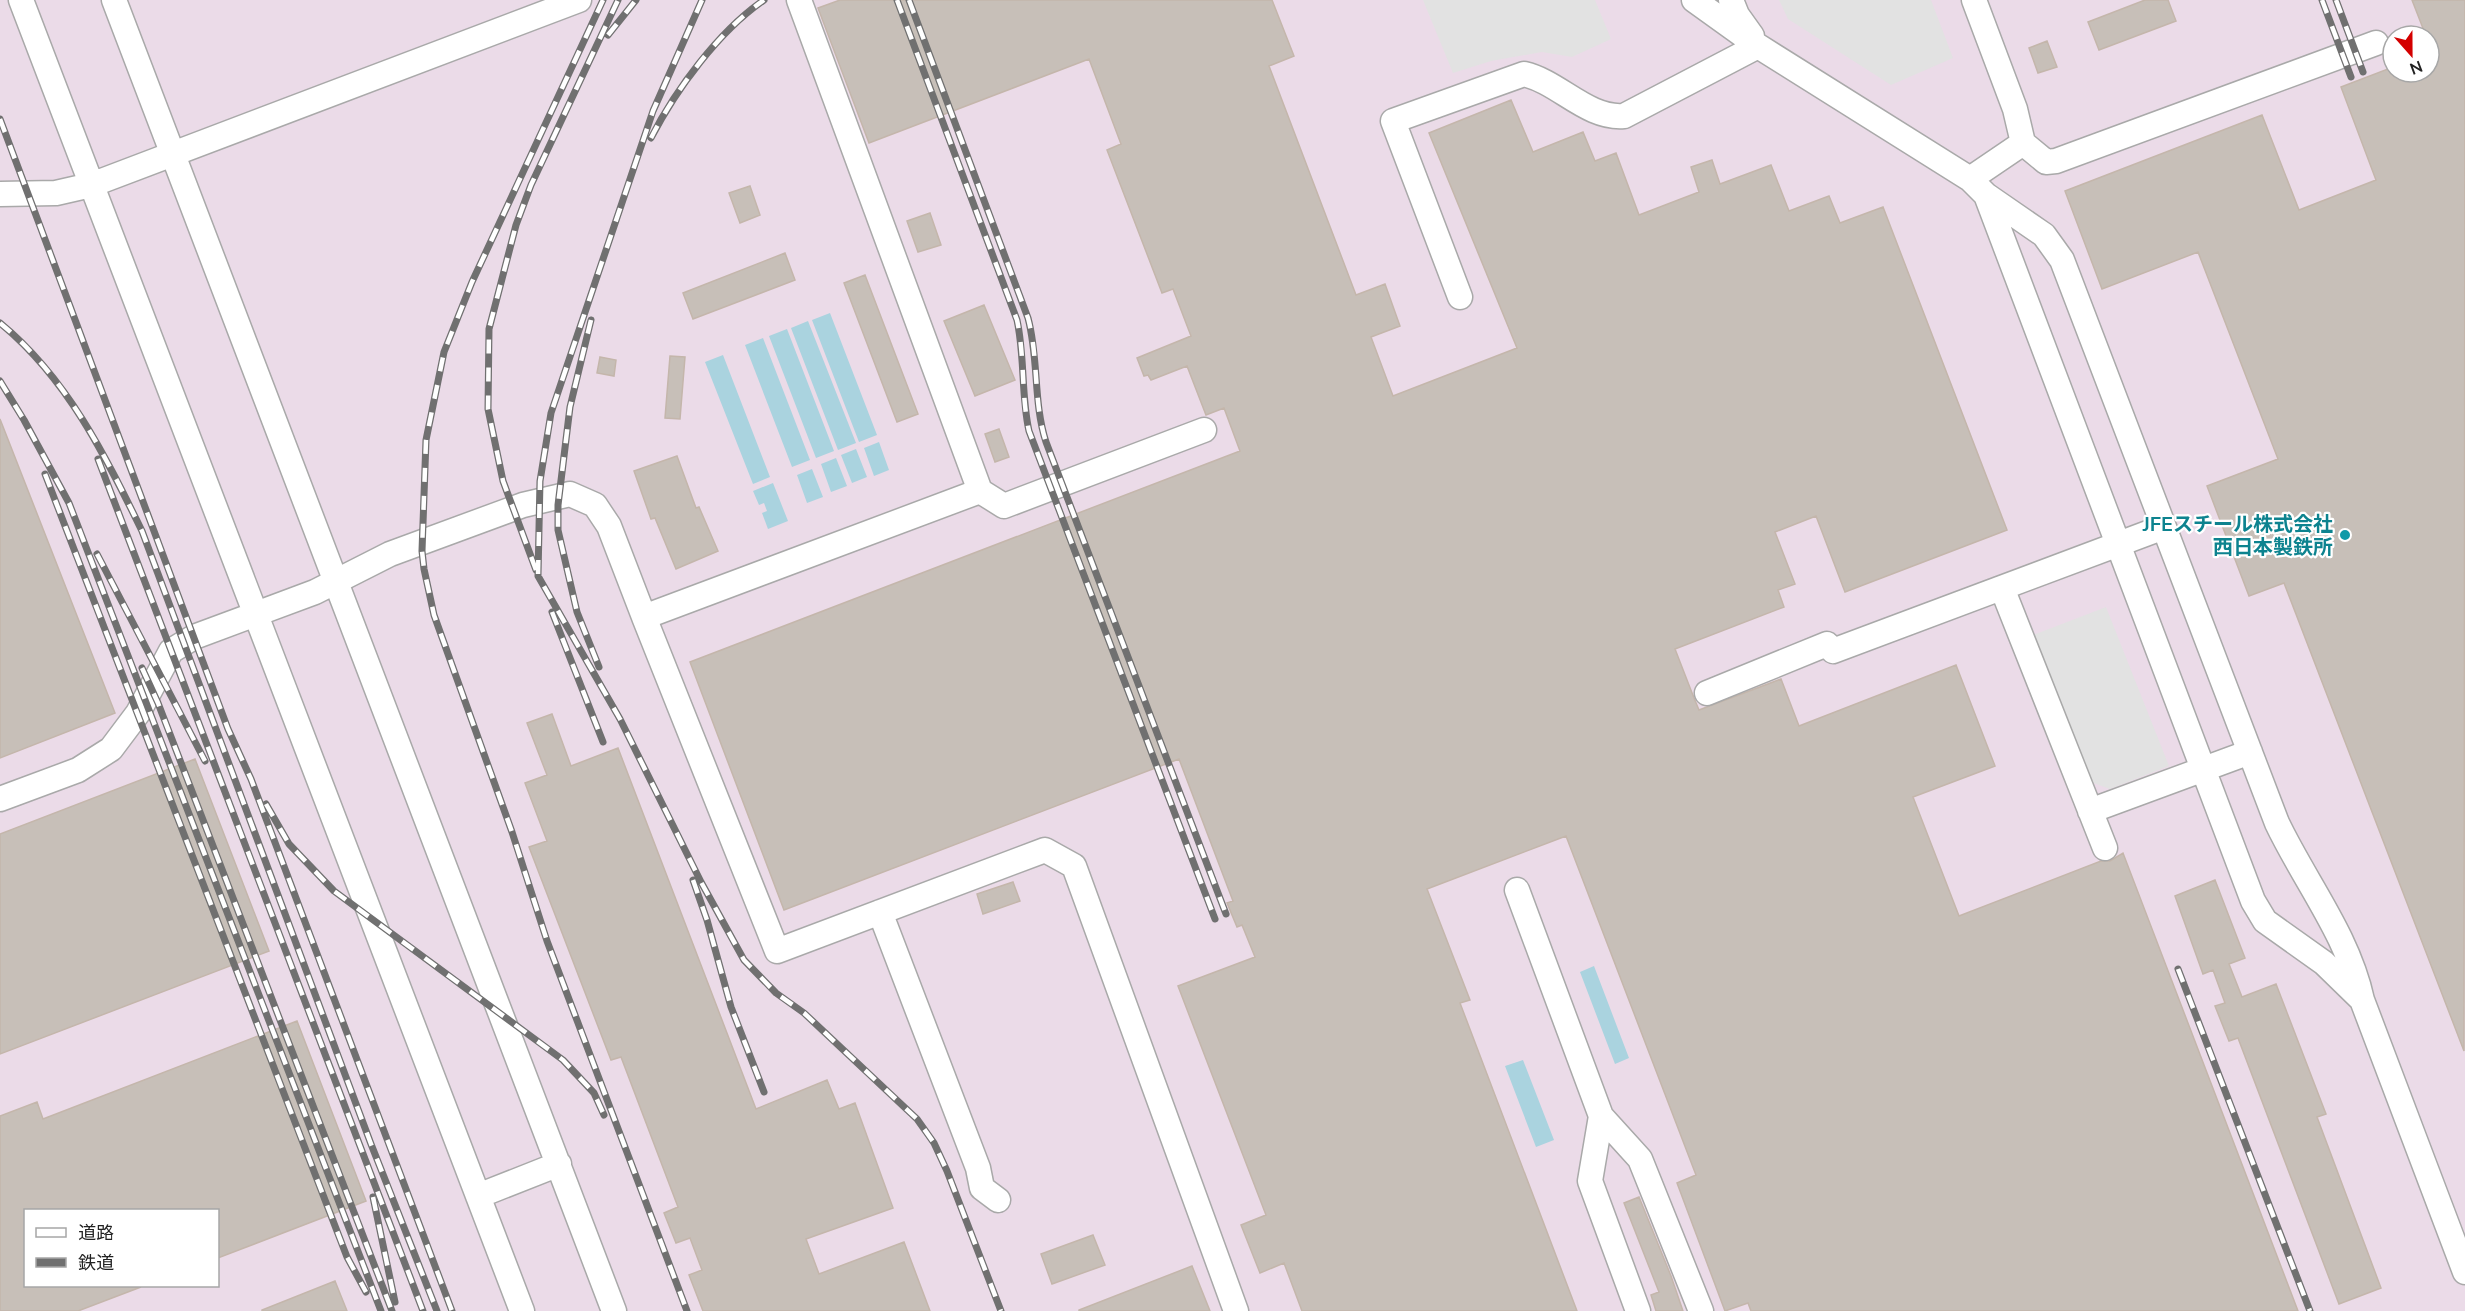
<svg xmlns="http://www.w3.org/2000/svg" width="2465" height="1311" font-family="'Nunito Sans','Noto Sans JP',sans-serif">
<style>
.industrial{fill:#ebdbe8;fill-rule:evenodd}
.parking{fill:#e2e2e2}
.water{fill:#aad3df}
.building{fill:#c7bfb8;stroke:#c4b6ab;stroke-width:1.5}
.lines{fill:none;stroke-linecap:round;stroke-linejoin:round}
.minor-casing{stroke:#a9a9a9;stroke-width:27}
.minor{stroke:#fff;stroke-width:24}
.rail-casing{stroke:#707070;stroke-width:7}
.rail{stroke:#fff;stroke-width:4.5;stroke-dasharray:14;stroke-linecap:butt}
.culture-dot{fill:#0f9aa8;stroke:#fff;stroke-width:2}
.labels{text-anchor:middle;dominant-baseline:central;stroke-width:4.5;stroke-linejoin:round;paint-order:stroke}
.culture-label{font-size:20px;font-weight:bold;fill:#0d838f;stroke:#fff;text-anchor:end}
</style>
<rect width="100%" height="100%" fill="#f2efe9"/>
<path class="industrial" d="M0,0H2465V1311H0ZM2393,36H2429V72H2393ZM26,1210H218V1286H26Z"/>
<path class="parking" d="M1423,0H1595L1611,39L1572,57L1542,52L1491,61L1453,73Z
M1779,0H1931L1953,58L1891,85L1788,19Z
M2106,607L2169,766L2110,789L2088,781L2031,636Z"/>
<path class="water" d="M830,313L877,435L859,442L812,320Z
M808,321L856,443L838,450L791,328Z
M787,329L834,451L816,458L769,336Z
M763,338L810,460L792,467L745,345Z
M723,355L770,477L753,484L705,362Z
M879,442L889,470L874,476L864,448Z
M856,449L867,477L852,483L841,455Z
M836,458L847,486L831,492L821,464Z
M812,469L823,497L807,503L797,475Z
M773,483L788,521L768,529L762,513L767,511L764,503L759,505L753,491Z
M1594,966L1629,1058L1615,1064L1580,972Z
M1523,1060L1554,1140L1536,1147L1505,1066Z"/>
<path class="building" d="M840,0H1272L1294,56L1269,66L1356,295L1385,284L1400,326L1371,337L1393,396L1517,348L1429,133L1511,100L1533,152L1583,132L1595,161L1616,153L1639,215L1699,192L1691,167L1712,160L1720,184L1771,165L1789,211L1829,196L1840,223L1883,207L2007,530L1845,592L1816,516L1775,532L1795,584L1778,590L1784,607L1675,649L1694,698L1699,710L1781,679L1799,726L1956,665L1995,766L1913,797L1959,916L2101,861H2110L2123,853L2298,1311H1751L1748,1303L1725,1311L1677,1183L1696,1175L1566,836L1427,889L1470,1000L1460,1003L1577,1311H1302L1284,1263L1260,1273L1241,1225L1266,1215L1178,986L1255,957L1242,925L1237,927L1227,903L1233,901L1179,759L784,910L690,662L1240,451L1224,408L1206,415L1187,366L1151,380L1148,375L1144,376L1137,358L1191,336L1173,289L1162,293L1107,150L1121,144L1089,59L869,143L818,8Z
M2145,0H2168L2176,21L2099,50L2088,22Z
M2412,0H2465L2464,1051L2284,583L2249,596L2207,486L2278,459L2198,252L2102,289L2065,191L2262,115L2299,210L2376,180L2341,87L2393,67V72H2429V36H2426Z
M2047,41L2057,67L2038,73L2029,48Z
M750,186L760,215L740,223L729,193Z
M930,213L941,245L918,252L907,221Z
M785,253L795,280L693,319L683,293Z
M865,275L918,414L897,422L844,283Z
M984,305L1015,380L975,396L944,321Z
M670,356L685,357L680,419L665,418Z
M600,357L616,360L614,376L597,373Z
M0,419L115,713L0,758Z
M999,429L1009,457L995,462L985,434Z
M677,456L696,508L699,507L718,551L676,569L655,518L651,519L634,471Z
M552,714L571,766L618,748L756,1109L827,1080L839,1109L855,1103L893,1208L806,1239L819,1274L904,1242L930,1311H703L689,1275L702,1270L690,1238L676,1243L664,1213L678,1207L621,1057L611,1060L529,847L547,841L525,783L547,775L527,723Z
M195,759L269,951L0,1054V834Z
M2215,880L2245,958L2229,964L2242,997L2276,984L2326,1114L2317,1117L2381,1288L2339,1304L2238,1038L2229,1041L2215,1006L2225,1003L2213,970L2203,974L2175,896Z
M1013,882L1020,901L983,914L977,894Z
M297,1021L366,1201L218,1258V1210H26V1286L141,1287L78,1311H0V1116L37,1102L43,1119Z
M1639,1197L1671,1276L1683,1311H1656L1651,1295L1659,1292L1624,1203Z
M1093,1235L1105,1265L1052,1284L1041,1254Z
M1192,1266L1210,1311H1079V1310Z
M335,1281L347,1311H262V1310Z"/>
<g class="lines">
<g class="minor-casing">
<path id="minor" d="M21,0L522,1311
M114,0L614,1311
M1694,0L1758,46L1970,179L1986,195L2044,235L2062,260L2277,823C2305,882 2348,935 2362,1000L2465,1272
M1731,0L1737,15L1752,36
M2023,143L2046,162L2056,161L2376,43
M1970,179L2023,143L2015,109L1974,0
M0,194L56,193L91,185L579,0
M1986,195L2253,901L2265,921L2324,963L2362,1000
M1460,297L1393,121L1524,74C1559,82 1587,119 1624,116L1758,46
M980,491L1004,506L1204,430
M2002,588L2105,848
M644,617L777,951L1045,850L1074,866L1236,1311
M1707,693L1827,644L1833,651L2164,527
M0,799L78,770L111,749L138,713L171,651L194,637L315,592L390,554L523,505L570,494L595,505L609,526L644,617L980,491L799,0
M2090,811L2250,752
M1517,890L1601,1116L1640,1159L1701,1311
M880,912L978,1168L982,1188L998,1200
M1601,1116L1590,1181L1638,1311
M478,1196L559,1164"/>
</g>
<use href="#minor" class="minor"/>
<g class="rail-casing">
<path id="rail" d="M603,0L472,282L444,352L426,440L422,551L424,569L434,615L512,832L547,941L687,1311
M702,0L653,111L551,413L540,481L538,576L620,719L701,882L744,960L776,993L804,1013L917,1119L934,1143L947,1171L1001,1311
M897,0L1017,320C1025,357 1021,395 1029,431L1215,919
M909,0L1028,318C1039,359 1033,402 1046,442L1226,914
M2322,0L2351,77
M2336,0L2363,72
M608,35L636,0
M0,119L228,729L251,779L452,1311
M651,138C676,89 719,31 764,0
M591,320L570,407L558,505V530L577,612L599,667
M0,323C67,378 105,455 142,531L371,1144L437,1311
M0,381L24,420L69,503L381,1311
M98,459L423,1311
M45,474L347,1257L366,1292
M97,554L205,761
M536,570L503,481L488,409L489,329L516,225L531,185L618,0
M552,612L603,742
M142,668L158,703L392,1311
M266,804L289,844L334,891L563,1060L594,1093L604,1115
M693,880L707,920L731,1007L764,1092
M2178,969L2310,1311
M373,1197L395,1302"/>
</g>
<use href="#rail" class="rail"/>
</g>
<circle class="culture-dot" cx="2345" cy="535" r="6"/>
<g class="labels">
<g class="culture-label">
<text x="2333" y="524">JFEスチール株式会社<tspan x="2333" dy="23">西日本製鉄所</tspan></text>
</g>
</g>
<rect x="24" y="1209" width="195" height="78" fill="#ffffff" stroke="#a7a7a7" stroke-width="1.5"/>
<rect x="36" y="1228" width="30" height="9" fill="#ffffff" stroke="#a7a7a7" stroke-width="1.5"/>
<text x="78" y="1239" font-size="18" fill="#222222">道路</text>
<rect x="36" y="1258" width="30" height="9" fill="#707070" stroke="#a7a7a7" stroke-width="1.5"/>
<text x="78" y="1269" font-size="18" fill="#222222">鉄道</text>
<g transform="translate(2411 54) rotate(159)"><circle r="28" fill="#ffffff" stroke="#a7a7a7" stroke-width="1.5"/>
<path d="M0-4.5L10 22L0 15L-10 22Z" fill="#d40000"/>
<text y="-9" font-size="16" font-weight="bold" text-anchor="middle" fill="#222222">N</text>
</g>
</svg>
